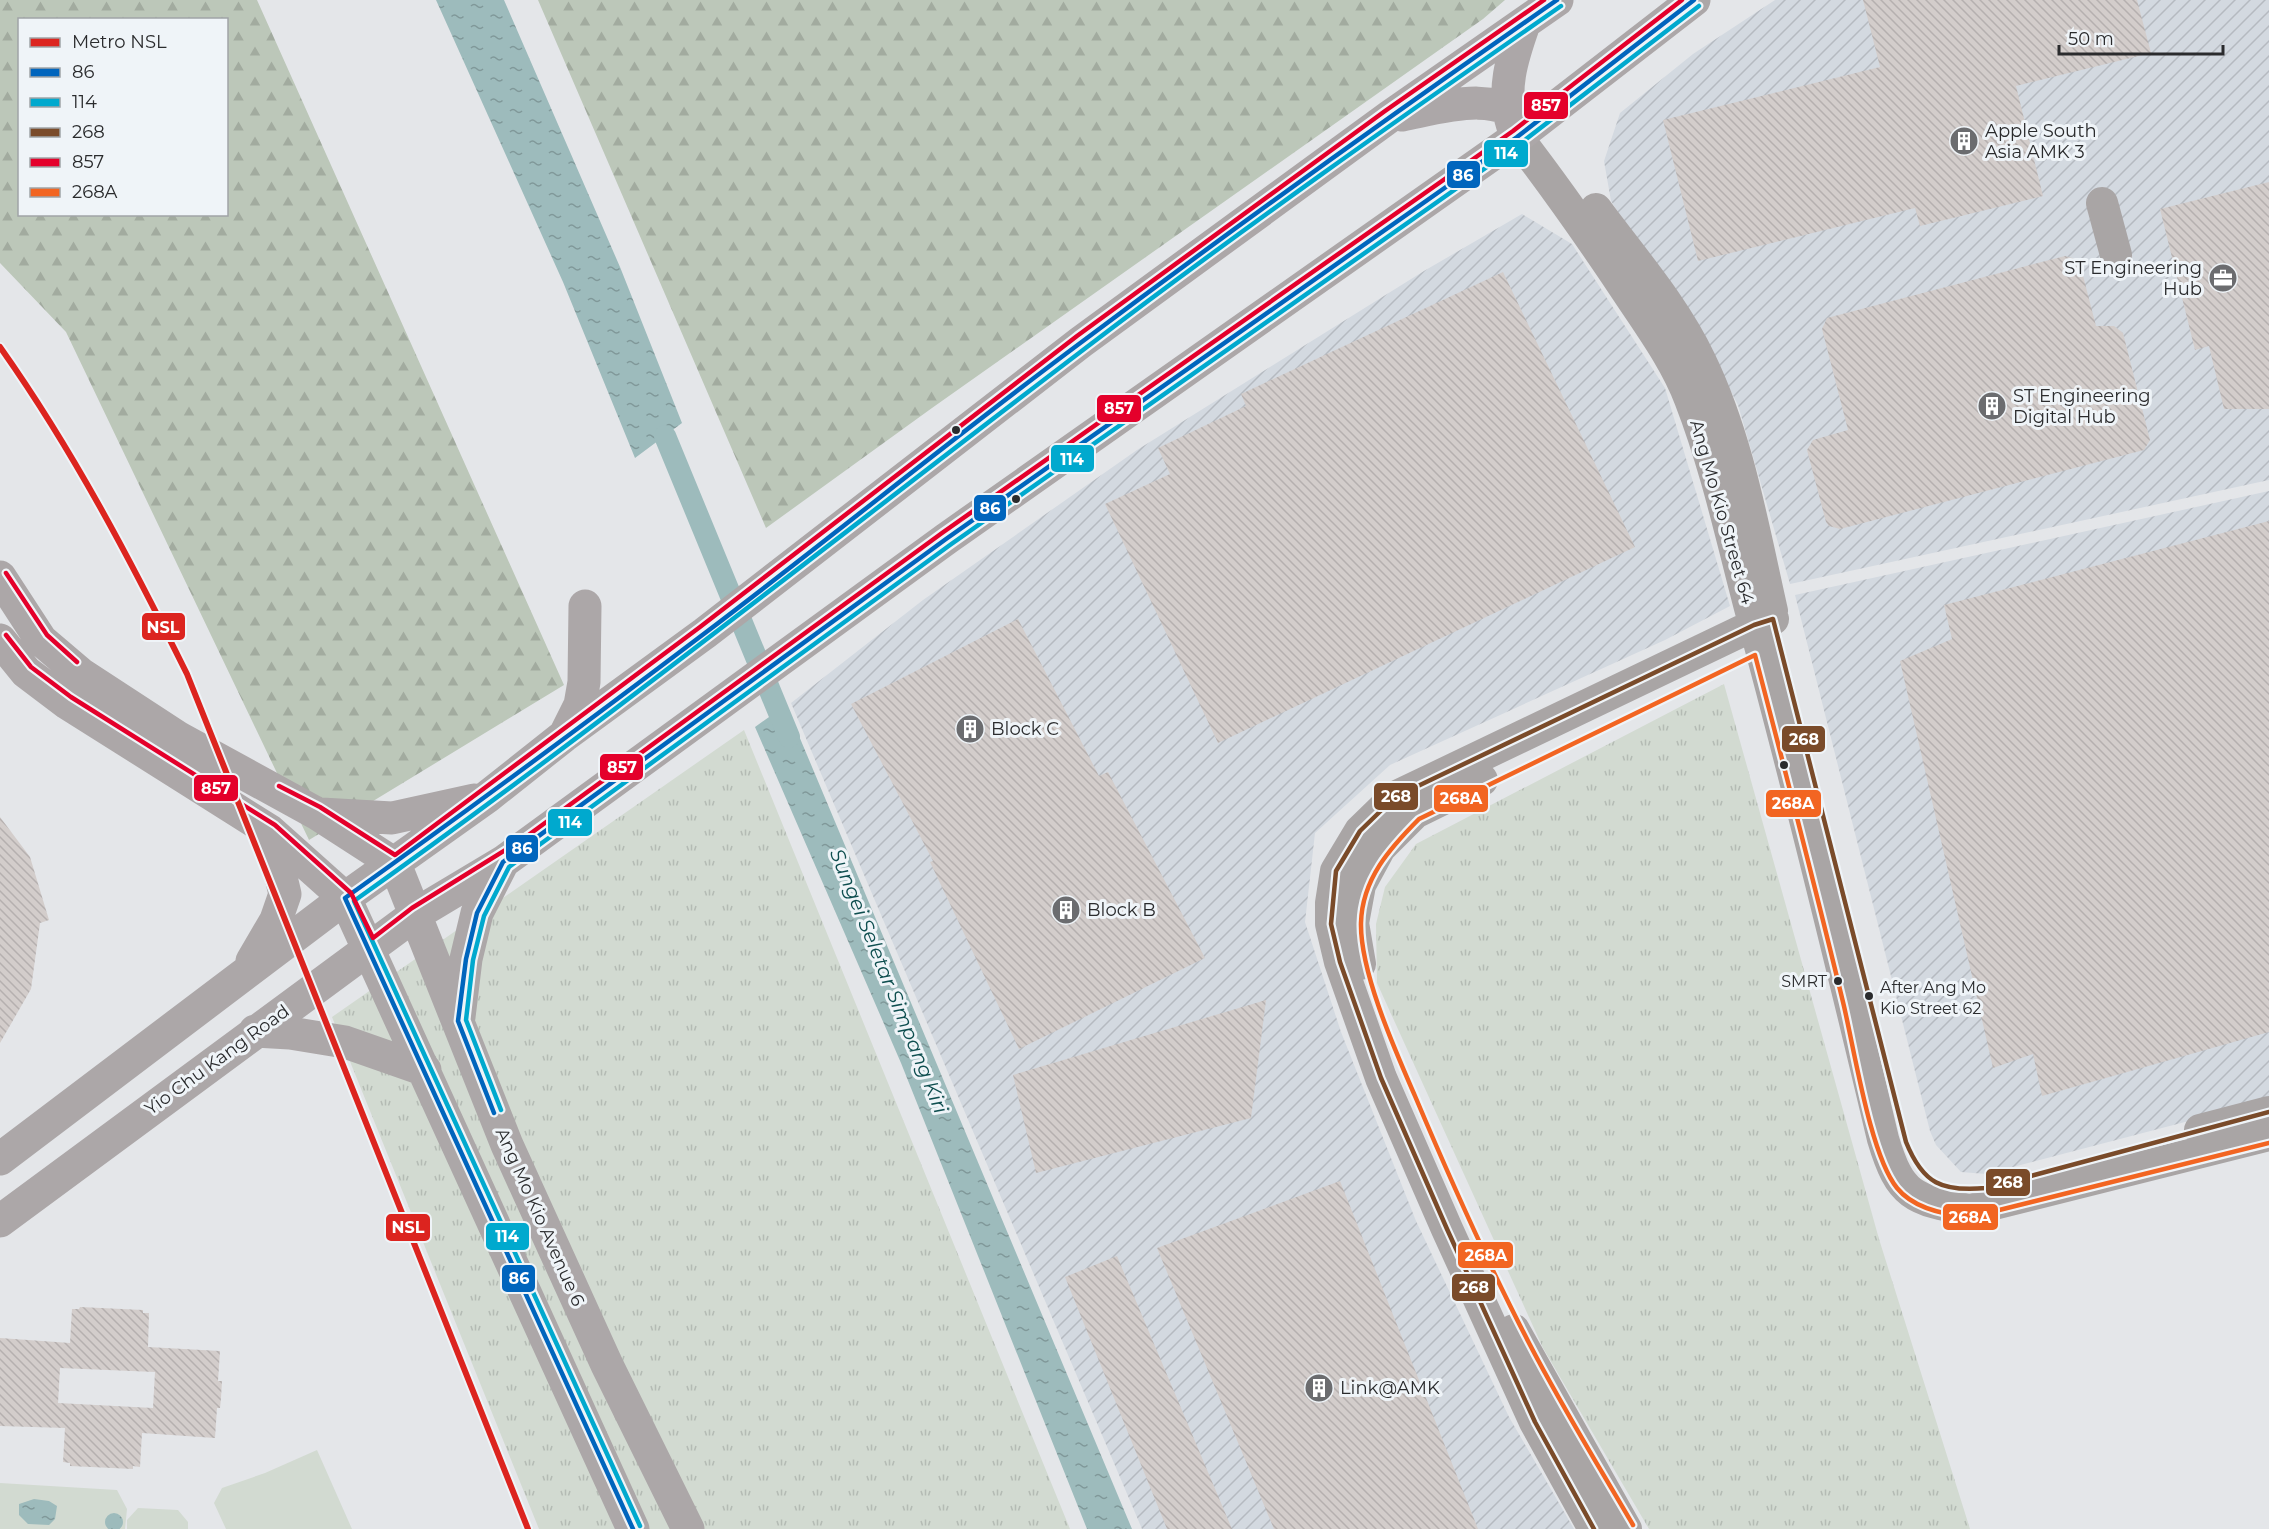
<svg xmlns="http://www.w3.org/2000/svg" width="2269" height="1529" font-family="Montserrat,sans-serif">
<style>
.industrial{fill:url(#industrial-furrows)}
.grass{fill:url(#grass-tufts)}
.forest{fill:url(#forest-firs);fill-rule:evenodd}
.pitch{fill:#d2dad1}
.water{fill:url(#water-ripples)}
.lines{fill:none;stroke-linecap:round;stroke-linejoin:round}
.canal{stroke:#9dbbbc;stroke-width:22}
.building{fill:url(#building-back-hatch);fill-rule:evenodd}
.minor{stroke:#a9a5a5;stroke-width:32}
.major{stroke:#aca7a8;stroke-width:33}
.bus-1-casing{stroke:#eff4f8;stroke-width:9}
.bus-2-casing{stroke:#eff4f8;stroke-width:9}
.bus-3-casing{stroke:#eff4f8;stroke-width:9}
.bus-4-casing{stroke:#eff4f8;stroke-width:9}
.bus-5-casing{stroke:#eff4f8;stroke-width:9}
.bus-1{stroke:#0065bd;stroke-width:4.5}
.bus-2{stroke:#00a9ce;stroke-width:4.5}
.bus-3{stroke:#7a4b2a;stroke-width:4.5}
.bus-4{stroke:#e4002b;stroke-width:4.5}
.bus-5{stroke:#f26522;stroke-width:4.5}
.metro-1-casing{stroke:#eff4f8;stroke-width:10}
.metro-1{stroke:#dc241f;stroke-width:6}
.bus-dot{fill:#2a2b2d;stroke:#eff4f8;stroke-width:2}
.labels{text-anchor:middle;dominant-baseline:central;stroke-width:6;stroke-linejoin:round;paint-order:stroke}
.bus-label{font-size:16px;fill:#2a2b2d;stroke:#eff4f8;text-anchor:end}
.poi-label{font-size:18px;fill:#2a2b2d;stroke:#eff4f8;text-anchor:start}
.street-label{font-size:18px;fill:#2a2b2d;stroke:#eff4f8}
.water-label{font-size:20px;font-style:italic;fill:#0e4e4f;stroke:#eff4f8}
.line-badge{stroke:#eff4f8;stroke-width:2}
.badge-label{font-size:16px;text-anchor:middle;font-weight:bold;fill:#fff}
</style>
<defs>
<pattern id="industrial-furrows" width="10" height="10" patternUnits="userSpaceOnUse" patternTransform="scale(1.5)"><rect width="10" height="10" fill="#d3d9e0"/><path d="M-1 1l2-2M0 10L10 0M9 11l2-2" fill="none" stroke="#b5bac0"/></pattern>
<pattern id="grass-tufts" width="24" height="20" patternUnits="userSpaceOnUse" patternTransform="scale(1.5)"><rect width="24" height="20" fill="#d2dad1"/><path d="M3 7l-1-3M5 7V3M7 7l1-3M15 17l-1-3M17 17v-4M19 17l1-3" fill="none" stroke="#b4bbb4"/></pattern>
<pattern id="forest-firs" width="22" height="20" patternUnits="userSpaceOnUse" patternTransform="scale(1.5)"><rect width="22" height="20" fill="#bcc7b9"/><path d="M5 1l3.5 6h-7zM16 11l3.5 6h-7z" fill="#a2ab9f"/></pattern>
<pattern id="water-ripples" width="26" height="14" patternUnits="userSpaceOnUse" patternTransform="scale(1.5)"><rect width="26" height="14" fill="#9dbbbc"/><path d="M2 4q2-2 4 0t4 0M15 11q2-2 4 0t4 0" fill="none" stroke="#809899"/></pattern>
<pattern id="building-back-hatch" width="6" height="6" patternUnits="userSpaceOnUse" patternTransform="scale(1.5)"><rect width="6" height="6" fill="#d3cdcb"/><path d="M-1 5l2 2M0 0l6 6M5-1l2 2" fill="none" stroke="#b5b0af"/></pattern>
</defs>
<rect width="100%" height="100%" fill="#e4e6e9"/>
<path class="industrial" d="M1775,0H2269V480L1790,584L1738,405L1699,331L1660,278L1611,201L1604,161L1620,113L1693,54Z
M1522,214L1572,244L1665,388L1730,606L1665,640L1390,765L1315,833L1305,922L1341,1032L1416,1221L1509,1417L1574,1529H1142L791,703L923,600L1137,450L1424,271Z
M2269,491V1100L1986,1174L1961,1172L1936,1145L1930,1131L1795,595Z"/>
<path class="grass" d="M1724,684L1879,1239L1970,1529H1649L1543,1348L1377,983L1376,924L1385,887L1416,844Z
M744,730L1070,1529H539L332,1017Z"/>
<path class="forest" d="M0,0H257L564,685L309,840L66,332L0,263ZM20,20H226V214H20Z
M538,0H1505L1483,19L932,408L766,528Z"/>
<path class="pitch" d="M317,1450L352,1529H226L214,1503L222,1488L265,1473Z
M0,1483L117,1490L127,1509L125,1529H0Z
M138,1508L178,1510L188,1522V1529H127V1520Z"/>
<path class="water" d="M436,0H504L620,267L682,423L635,458L563,282Z
M786,705L1132,1529H1087L901,1063L755,727Z
M34,1499L49,1501L57,1506L55,1519L49,1525L28,1524L19,1515V1504Z
M105 1522a9 9 0 1 1 18 0a9 9 0 1 1-18 0Z"/>
<g class="lines">
<path class="canal" d="M665,436L789,737"/>
</g>
<path class="building" d="M1863,0H2137L2151,53L2016,86L2043,196L1920,226L1915,208L1698,261L1663,120L1880,67Z
M2269,182V409H2224L2209,346L2195,350L2160,209Z
M2065,256L2076,259L2080,264L2096,326H2114L2123,333L2150,440L2144,450L1840,529L1829,526L1826,522L1807,450L1813,440L1848,430L1822,329L1827,318Z
M1503,272L1635,547L1218,743L1105,504L1170,474L1158,448L1246,406L1241,394Z
M2269,521V1032L2042,1096L2033,1054L1993,1068L1900,661L1952,639L1944,605Z
M1018,619L1099,776L1108,772L1205,958L1019,1049L930,862L933,861L851,704Z
M0,817L30,857L49,920L40,923L31,989L0,1043Z
M1266,1000L1251,1118L1036,1173L1013,1075Z
M1340,1181L1478,1529H1274L1157,1248Z
M1117,1256L1232,1529H1167L1065,1277Z
M80,1307L143,1310V1313H149L148,1347L220,1351L218,1381H222L221,1398L220,1408H217L215,1438L142,1433L140,1467L133,1466V1469L70,1466V1463L63,1462L65,1428L0,1426V1338L70,1343L72,1309H79ZM60,1368L155,1372L153,1408L58,1403Z"/>
<g class="lines">
<path class="minor" d="M1517,137C1557,189 1594,242 1630,296C1652,329 1676,362 1690,399C1718,471 1734,549 1754,623C1800,794 1842,966 1883,1139C1900,1196 1913,1200 1970,1210L2269,1135
M2102,203L2116,255
M1596,209C1632,258 1674,305 1700,360C1738,438 1753,527 1772,611
M1360,964L1353,923L1360,885L1380,848L1415,813L1482,780
M2200,1130L2269,1112
M1514,1330L1626,1529
M1594,1529L1535,1422L1447,1229L1381,1078L1340,962L1331,924V903L1336,871L1360,831L1395,797L1754,625L1773,619"/>
<path class="major" d="M1402,115C1447,106 1495,90 1533,123
M1513,127C1501,91 1512,58 1524,24
M0,577L41,640L81,674L179,738L316,813L395,864
M0,640L26,672L67,703L270,831L345,898L633,1529
M565,735L580,705L584,682L585,606
M321,814L392,818L474,800
M395,864L507,1145L607,1365L688,1529
M252,961L276,920L285,894L270,831
M459,1017L466,959L477,913L503,862
M255,1031L290,1033L345,1042L425,1070
M0,1159L345,898L487,797L564,736L705,633L1081,342L1389,117L1557,0
M0,1221L416,914L503,862L946,539L1517,137L1694,0"/>
<g class="bus-1-casing">
<path id="bus-1" d="M494,1113L458,1021L466,959L477,913L503,862L946,539L1517,137L1694,0
M633,1529L345,898C466,812 586,723 705,633C832,537 955,436 1083,341C1239,224 1397,111 1557,0"/>
</g>
<g class="bus-2-casing">
<path id="bus-2" d="M501,1110L466,1020L473,960L484,916L509,867L950,545L1521,143L1699,6
M640,1526L354,901C603,724 841,534 1083,350C1239,231 1400,118 1561,6"/>
</g>
<g class="bus-3-casing">
<path id="bus-3" d="M1594,1529L1535,1422L1447,1229L1381,1078L1340,962L1331,924L1336,871L1360,831L1395,797L1754,625L1773,619L1906,1142C1923,1184 1942,1192 1986,1188L2269,1112"/>
</g>
<g class="bus-4-casing">
<path id="bus-4" d="M6,573L47,635L77,662
M6,635L31,667L71,697L275,825L351,893L373,938L412,908L523,839L942,533L1513,131L1682,0
M279,786L320,807L395,855L700,627L1077,336L1385,111L1544,0"/>
</g>
<g class="bus-5-casing">
<path id="bus-5" d="M1633,1525C1598,1465 1561,1405 1529,1343C1487,1262 1450,1179 1415,1096C1395,1050 1360,972 1361,923C1362,879 1390,848 1419,819L1755,655C1785,770 1815,886 1843,1002C1854,1047 1870,1155 1897,1188C1914,1209 1946,1215 1971,1217L2269,1143"/>
</g>
<use href="#bus-1" class="bus-1"/>
<use href="#bus-2" class="bus-2"/>
<use href="#bus-3" class="bus-3"/>
<use href="#bus-4" class="bus-4"/>
<use href="#bus-5" class="bus-5"/>
<g class="metro-1-casing">
<path id="metro-1" d="M0,347C73,450 131,561 187,674L528,1529"/>
</g>
<use href="#metro-1" class="metro-1"/>
</g>
<defs>
<g id="building-disc" transform="scale(1.5)"><circle r="9.5" fill="#6b6c6f" stroke="#eff4f8"/><path d="M-4-6H4V6H1V3H-1V6H-4ZM-2.5-4.3h1.7v1.8h-1.7ZM.8-4.3h1.7v1.8H.8ZM-2.5-1h1.7V.8h-1.7ZM.8-1h1.7V.8H.8Z" fill="#fff"/></g>
<g id="office-disc" transform="scale(1.5)"><circle r="9.5" fill="#6b6c6f" stroke="#eff4f8"/><path d="M-6-3h4V-5.5h4V-3h4V5H-6ZM-1-4.5V-3h2v-1.5ZM-6 0V1H6V0Z" fill="#fff"/></g>
</defs>
<g fill-rule="evenodd">
<use href="#building-disc" x="1964" y="141"/>
<use href="#office-disc" x="2223" y="278"/>
<use href="#building-disc" x="1992" y="406"/>
<use href="#building-disc" x="970" y="729"/>
<use href="#building-disc" x="1066" y="910"/>
<use href="#building-disc" x="1319" y="1388"/>
</g>
<g class="bus-dot">
<circle cx="956" cy="430" r="5"/>
<circle cx="1016" cy="499" r="5"/>
<circle cx="1784" cy="765" r="5"/>
<circle cx="1838" cy="981" r="5"/>
<circle cx="1869" cy="996" r="5"/>
</g>
<g class="labels">
<g class="bus-label">
<text x="1827" y="981">SMRT</text>
<text x="1880" y="987" text-anchor="start">After Ang Mo<tspan x="1880" dy="21">Kio Street 62</tspan></text>
</g>
<g class="poi-label">
<text x="1985" y="131">Apple South<tspan x="1985" dy="21">Asia AMK 3</tspan></text>
<text x="2202" y="268" text-anchor="end">ST Engineering<tspan x="2202" dy="21">Hub</tspan></text>
<text x="2013" y="396">ST Engineering<tspan x="2013" dy="21">Digital Hub</tspan></text>
<text x="991" y="729">Block C</text>
<text x="1087" y="910">Block B</text>
<text x="1340" y="1388">Link@AMK</text>
</g>
<g class="street-label">
<text transform="translate(1722 512) rotate(74)">Ang Mo Kio Street 64</text>
<text transform="translate(217 1060) rotate(-36)">Yio Chu Kang Road</text>
<text transform="translate(540 1217) rotate(66)">Ang Mo Kio Avenue 6</text>
</g>
<g class="water-label">
<text transform="translate(889 981) rotate(68)">Sungei Seletar Simpang Kiri</text>
</g>
</g>
<g class="line-badge">
<rect x="1523" y="91" width="46" height="29" rx="6" fill="#e4002b"/>
<rect x="1483" y="139" width="46" height="29" rx="6" fill="#00a9ce"/>
<rect x="1446" y="160" width="35" height="29" rx="6" fill="#0065bd"/>
<rect x="1096" y="394" width="46" height="29" rx="6" fill="#e4002b"/>
<rect x="1050" y="444" width="45" height="29" rx="6" fill="#00a9ce"/>
<rect x="973" y="494" width="34" height="28" rx="6" fill="#0065bd"/>
<rect x="141" y="612" width="45" height="29" rx="6" fill="#dc241f"/>
<rect x="1781" y="725" width="45" height="28" rx="6" fill="#7a4b2a"/>
<rect x="599" y="753" width="45" height="28" rx="6" fill="#e4002b"/>
<rect x="193" y="774" width="46" height="28" rx="6" fill="#e4002b"/>
<rect x="1373" y="782" width="46" height="29" rx="6" fill="#7a4b2a"/>
<rect x="1433" y="784" width="56" height="29" rx="6" fill="#f26522"/>
<rect x="1765" y="789" width="57" height="29" rx="6" fill="#f26522"/>
<rect x="547" y="808" width="46" height="29" rx="6" fill="#00a9ce"/>
<rect x="505" y="834" width="34" height="29" rx="6" fill="#0065bd"/>
<rect x="1985" y="1168" width="46" height="29" rx="6" fill="#7a4b2a"/>
<rect x="1942" y="1203" width="57" height="28" rx="6" fill="#f26522"/>
<rect x="385" y="1213" width="46" height="29" rx="6" fill="#dc241f"/>
<rect x="485" y="1222" width="45" height="29" rx="6" fill="#00a9ce"/>
<rect x="1457" y="1241" width="57" height="28" rx="6" fill="#f26522"/>
<rect x="501" y="1264" width="35" height="29" rx="6" fill="#0065bd"/>
<rect x="1451" y="1273" width="45" height="29" rx="6" fill="#7a4b2a"/>
</g>
<g class="badge-label">
<text x="1546" y="111">857</text>
<text x="1506" y="159">114</text>
<text x="1463" y="181">86</text>
<text x="1119" y="414">857</text>
<text x="1072" y="465">114</text>
<text x="990" y="514">86</text>
<text x="163" y="633">NSL</text>
<text x="1804" y="745">268</text>
<text x="622" y="773">857</text>
<text x="216" y="794">857</text>
<text x="1396" y="802">268</text>
<text x="1461" y="804">268A</text>
<text x="1793" y="809">268A</text>
<text x="570" y="828">114</text>
<text x="522" y="854">86</text>
<text x="2008" y="1188">268</text>
<text x="1970" y="1223">268A</text>
<text x="408" y="1233">NSL</text>
<text x="507" y="1242">114</text>
<text x="1486" y="1261">268A</text>
<text x="519" y="1284">86</text>
<text x="1474" y="1293">268</text>
</g>
<rect x="18" y="18" width="210" height="198" fill="#eff4f8" stroke="#a0a4a7" stroke-width="1.5"/>
<rect x="30" y="38" width="30" height="9" fill="#dc241f" stroke="#a0a4a7" stroke-width="1.5"/>
<text x="72" y="48" font-size="18" fill="#2a2b2d">Metro NSL</text>
<rect x="30" y="68" width="30" height="9" fill="#0065bd" stroke="#a0a4a7" stroke-width="1.5"/>
<text x="72" y="78" font-size="18" fill="#2a2b2d">86</text>
<rect x="30" y="98" width="30" height="9" fill="#00a9ce" stroke="#a0a4a7" stroke-width="1.5"/>
<text x="72" y="108" font-size="18" fill="#2a2b2d">114</text>
<rect x="30" y="128" width="30" height="9" fill="#7a4b2a" stroke="#a0a4a7" stroke-width="1.5"/>
<text x="72" y="138" font-size="18" fill="#2a2b2d">268</text>
<rect x="30" y="158" width="30" height="9" fill="#e4002b" stroke="#a0a4a7" stroke-width="1.5"/>
<text x="72" y="168" font-size="18" fill="#2a2b2d">857</text>
<rect x="30" y="188" width="30" height="9" fill="#f26522" stroke="#a0a4a7" stroke-width="1.5"/>
<text x="72" y="198" font-size="18" fill="#2a2b2d">268A</text>
<path d="M2059 45v9h164v-9" fill="none" stroke="#2a2b2d" stroke-width="3"/>
<text x="2068" y="45" font-size="18" fill="#2a2b2d" stroke="#eff4f8" stroke-width="4.5" paint-order="stroke">50 m</text>
</svg>
